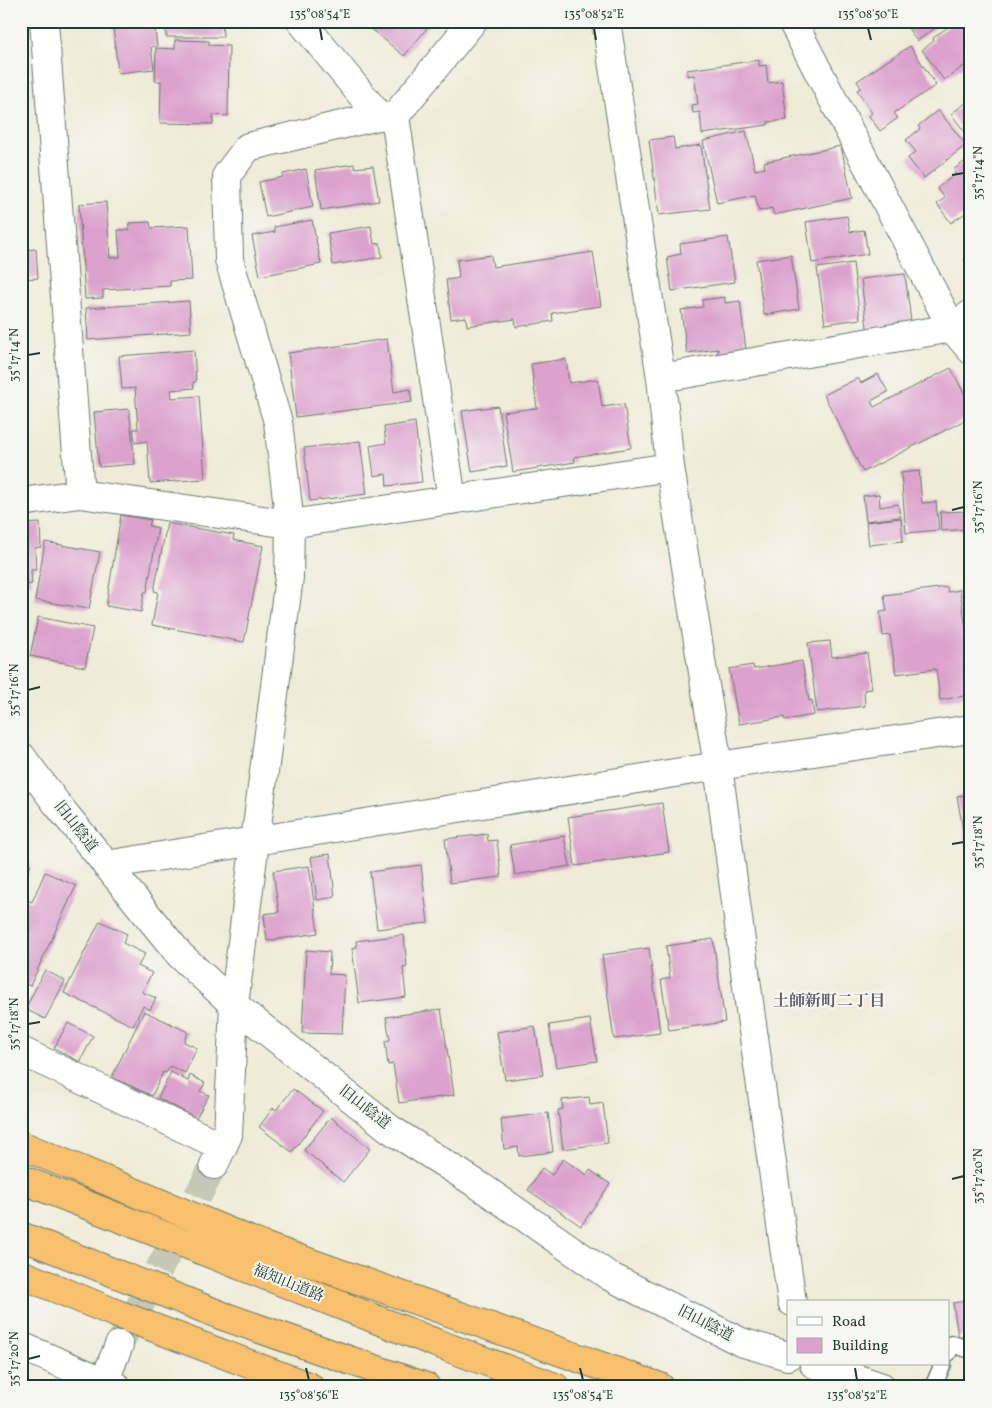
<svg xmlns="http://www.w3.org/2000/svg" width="992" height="1408" font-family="Vollkorn,'Noto Serif JP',serif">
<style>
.building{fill:#dca1cd}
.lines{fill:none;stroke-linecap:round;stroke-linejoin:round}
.minor-tunnel{stroke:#c5c8b6;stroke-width:28;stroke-dasharray:28 14;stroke-linecap:butt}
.service-casing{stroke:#677a6d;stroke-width:19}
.minor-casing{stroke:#677a6d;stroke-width:30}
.tertiary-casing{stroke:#677a6d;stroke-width:30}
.trunk-casing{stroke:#677a6d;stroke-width:30}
.service{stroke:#fff;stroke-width:16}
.minor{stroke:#fff;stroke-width:28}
.tertiary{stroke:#fff;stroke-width:28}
.trunk{stroke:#f8bf6c;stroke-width:28}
.ticks{fill:none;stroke:#1f3d34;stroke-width:2}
.labels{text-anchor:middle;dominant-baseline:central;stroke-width:4;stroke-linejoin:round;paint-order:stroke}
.street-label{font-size:15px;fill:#1f3d34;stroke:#f6f6f2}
.neighbourhood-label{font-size:16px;font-weight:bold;fill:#61606a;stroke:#f6f6f2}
.neatline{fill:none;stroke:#1f3d34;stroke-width:2}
.ticks-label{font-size:12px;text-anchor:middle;fill:#1f3d34}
</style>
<rect width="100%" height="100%" fill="#f6f6f2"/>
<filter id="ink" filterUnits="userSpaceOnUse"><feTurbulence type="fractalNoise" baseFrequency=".02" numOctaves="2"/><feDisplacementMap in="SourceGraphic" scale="10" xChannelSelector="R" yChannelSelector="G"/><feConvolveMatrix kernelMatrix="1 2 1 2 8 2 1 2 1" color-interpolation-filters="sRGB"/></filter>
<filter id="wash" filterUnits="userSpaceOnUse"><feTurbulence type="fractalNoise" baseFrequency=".0096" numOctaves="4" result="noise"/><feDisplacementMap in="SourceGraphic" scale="20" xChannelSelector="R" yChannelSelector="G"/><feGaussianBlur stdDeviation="1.12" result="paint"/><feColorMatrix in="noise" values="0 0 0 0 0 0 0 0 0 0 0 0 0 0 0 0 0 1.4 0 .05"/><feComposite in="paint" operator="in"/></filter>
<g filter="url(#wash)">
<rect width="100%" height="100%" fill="#eeebd6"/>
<g id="blocks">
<path class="building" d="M192,21H222L223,37H166V23H192Z
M362,21H433L404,56Z
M903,21H945L917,41Z
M956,21H971V61L944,80L922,50L934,41L933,38Z
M154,22L157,46L151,47L154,69L118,73L113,27Z
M175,40L209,41V45L229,46L228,116L213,115V124L160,123L161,81H155L156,48L175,49Z
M910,46L936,85L894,113L898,118L880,131L869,116L872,113L857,90L861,88L857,81Z
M759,60V66L766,65L768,83L782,81L787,120L768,122V125L702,134L700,112L693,113L692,105L698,104L694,75L687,76V70Z
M971,99V140L951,114Z
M938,110L966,145L924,178L908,158L916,152L906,140L920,129L918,126Z
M746,131L755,170L765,168L764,162L841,146L852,198L774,215L772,208L759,211L755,195L717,203L703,141Z
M673,137L675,149L701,145L710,209L659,215L649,140Z
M971,157V209L951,223L937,204L945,198L937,188L956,174L953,170Z
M354,164L355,168L373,166L379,201L321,210L315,170Z
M306,169L313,207L266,217L259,182L283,177V174Z
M106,202L110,258L120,257L118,230H129V223L150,222L151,228L189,226L192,280L170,281V286L103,290V298L85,299L79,204Z
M847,216L850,232L864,230L868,254L812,263L806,222Z
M312,220L321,264L260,276L252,236L275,232L274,227Z
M371,226L374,244L380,243L382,257L333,265L328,233Z
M728,237L735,282L672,291L667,257L681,254L680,244Z
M36,249L38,278L21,279V250Z
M593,252L601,306L552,313L553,321L516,327L515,319L467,326L466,317L451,319L446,280L459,278L457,260L491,255L493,267Z
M791,255L799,309L764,315L756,260Z
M971,255V268L964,260Z
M853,263L860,319L825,324L817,268Z
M905,274L911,322L867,328L861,279Z
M725,297V303L740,301L746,350L718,354V349L687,353L681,310L703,307L702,300Z
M189,301L191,332L88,340L86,308Z
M387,339L394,392L410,389L412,402L296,417L288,353Z
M194,350L196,382H193L194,388L171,390L172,398L199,396L205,479L150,483L147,441L135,443L133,429H138L135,388L122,389L119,356Z
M566,359L569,383L598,379L602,407L624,404L631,448L574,457L575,462L513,472L503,412L537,408L531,364Z
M951,368L971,407V417L863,472L824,395L858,378L861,383L878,374L888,392L871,401L874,407Z
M498,406L507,466L472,472L462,411Z
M129,409L135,464L99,467L94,412Z
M415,422L422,482L387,486L386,474L374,476L370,446L386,443L384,427Z
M360,441L367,494L310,501L304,448Z
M919,471L922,503L936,502L939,530L906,533L901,473Z
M879,494L880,507L898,504L900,517L866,521L863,496Z
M970,511L971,529L941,531L940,512Z
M121,515L151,520L149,526L158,528L147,592H144L141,612L106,606Z
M901,518L903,541L869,545L866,522Z
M40,523L41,547L35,548L36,570H31L32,584L21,585V524Z
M167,523L234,535L233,540L263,546L244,642L152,625L158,592L154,591Z
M45,542L100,552L89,609L35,600Z
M947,587L948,592L960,590L971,660V695L940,700L936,669L896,674L890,635L883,636L880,612L887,611L884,595Z
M38,617L93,628L85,667L30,656Z
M830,641L832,657L867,653L872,689L864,690L865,706L817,712L808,643Z
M802,661L809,701L812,700L814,715L785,720L784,717L739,724L729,669L753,665L754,669Z
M971,794V846L966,847L957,796Z
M662,803L669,852L575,866L568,817Z
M487,834L488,841L497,840L501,877L450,883L445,839Z
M564,836L570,866L515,875L510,845Z
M330,854L335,897L317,900L311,857Z
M21,860L31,865L21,886Z
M421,865L428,923L377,929L370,872Z
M309,866L318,933L267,941L264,914L279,912L273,871Z
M45,872L76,886L30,986L21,982V897L32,902Z
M100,921L127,934L123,943L145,954L138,966L152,973L142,992L156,998L150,1010L143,1006L133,1026L64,993Z
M404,935L407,967L403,968L406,997L359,1003L352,948L357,947L356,941Z
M713,939L725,1022L669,1030L661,980L670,978L666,946Z
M649,948L660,1033L614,1039L602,955Z
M306,950L330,952L329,974L345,975L342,1034L302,1033Z
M45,970L65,981L45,1019L25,1009Z
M441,1009L454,1095L399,1103L393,1064L388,1065L385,1041L390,1040L386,1017Z
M144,1011L188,1032L184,1042L197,1048L185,1073L170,1066L166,1073L163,1072L152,1096L112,1077Z
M590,1019L597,1061L556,1067L549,1025Z
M68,1023L93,1036L80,1062L54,1048Z
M535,1026L543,1075L505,1080L497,1032Z
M171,1072L188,1081L190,1075L205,1083L200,1091L209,1095L196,1118L158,1098Z
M293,1089L323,1111L292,1152L259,1127L273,1108L276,1110Z
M589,1097L590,1105L603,1103L608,1143L563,1149L558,1110L563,1109L562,1100Z
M548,1113L553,1152L519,1156L518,1147L504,1149L501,1119Z
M331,1117L370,1149L343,1182L304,1150Z
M563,1159L587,1175L590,1170L610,1184L581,1226L528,1190L542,1168L552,1175Z
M971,1300V1334L958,1336L953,1303Z"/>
</g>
</g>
<g filter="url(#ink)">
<use href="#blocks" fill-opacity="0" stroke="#677a6d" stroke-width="1"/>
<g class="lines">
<path class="minor-tunnel" d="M119,1345L214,1165"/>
<g class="service-casing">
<path id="service" d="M948,1353L952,1344L971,1350
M933,1387L943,1364"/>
</g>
<g class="minor-casing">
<path id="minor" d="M44,21L80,494
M301,21L379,116
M606,21L661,378L670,467L718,766L751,1017L792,1302
M792,21L952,328L971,350
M395,116L473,21
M661,378L952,328L971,314
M21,502L80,494L290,524L670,467
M21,756L57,804L180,955L234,1005L390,1129L480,1186L609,1276L741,1342L788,1356
M106,865L718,766L971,729
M21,1051L223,1147
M214,1165L228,1135L234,1005L289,577L290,524L278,422L229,260L227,175L248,147L379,116H395L452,500
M21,1346L117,1387
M103,1387L104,1382L119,1345"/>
</g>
<g class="tertiary-casing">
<path id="tertiary" d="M814,1364L882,1387"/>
</g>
<g class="trunk-casing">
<path id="trunk" d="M21,1145L263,1246L660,1387
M21,1179L436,1343L555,1387
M21,1236L223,1316L426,1387
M21,1274L115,1313L310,1387"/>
</g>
<use href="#service" class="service"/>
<use href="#minor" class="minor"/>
<use href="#tertiary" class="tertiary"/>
<use href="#trunk" class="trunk"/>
</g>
</g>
<path class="ticks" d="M320,28L322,40M594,28L596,40M868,28L871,40M952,175L964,173M28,355L40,353M952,510L964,507M28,690L40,687M952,844L964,842M28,1024L40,1022M952,1179L964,1176M28,1359L40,1356M306,1368L309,1380M580,1368L583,1380M855,1368L857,1380"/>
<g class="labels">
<g class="street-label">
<text transform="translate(75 827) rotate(52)">旧山陰道</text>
<text transform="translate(364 1108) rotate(38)">旧山陰道</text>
<text transform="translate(288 1284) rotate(22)">福知山道路</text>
<text transform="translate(705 1324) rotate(27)">旧山陰道</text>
</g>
<g class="neighbourhood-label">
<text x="829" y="1002">土師新町二丁目</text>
</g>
</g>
<rect width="992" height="1408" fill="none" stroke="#f6f6f2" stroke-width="55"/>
<rect x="787" y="1300" width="162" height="65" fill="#f6f6f2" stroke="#a0aca6"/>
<rect x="797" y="1317" width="25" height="8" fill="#ffffff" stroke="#a0aca6"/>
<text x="832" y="1326" font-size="15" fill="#1f3d34">Road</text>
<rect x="797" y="1338" width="25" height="15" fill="#dca1cd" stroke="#a0aca6"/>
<text x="832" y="1350" font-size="15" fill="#1f3d34">Building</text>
<rect x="28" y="28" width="936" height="1352" class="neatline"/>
<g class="ticks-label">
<text x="320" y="18">135°08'54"E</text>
<text x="594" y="18">135°08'52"E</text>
<text x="868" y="18">135°08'50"E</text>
<text transform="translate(978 173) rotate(-90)" y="4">35°17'14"N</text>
<text transform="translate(14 355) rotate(-90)" y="4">35°17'14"N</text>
<text transform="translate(978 507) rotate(-90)" y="4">35°17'16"N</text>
<text transform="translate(14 690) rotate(-90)" y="4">35°17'16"N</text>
<text transform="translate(978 842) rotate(-90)" y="4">35°17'18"N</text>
<text transform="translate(14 1024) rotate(-90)" y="4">35°17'18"N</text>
<text transform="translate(978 1176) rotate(-90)" y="4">35°17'20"N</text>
<text transform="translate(14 1359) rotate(-90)" y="4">35°17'20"N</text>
<text x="309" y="1399">135°08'56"E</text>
<text x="583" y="1399">135°08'54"E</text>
<text x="857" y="1399">135°08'52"E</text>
</g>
</svg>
